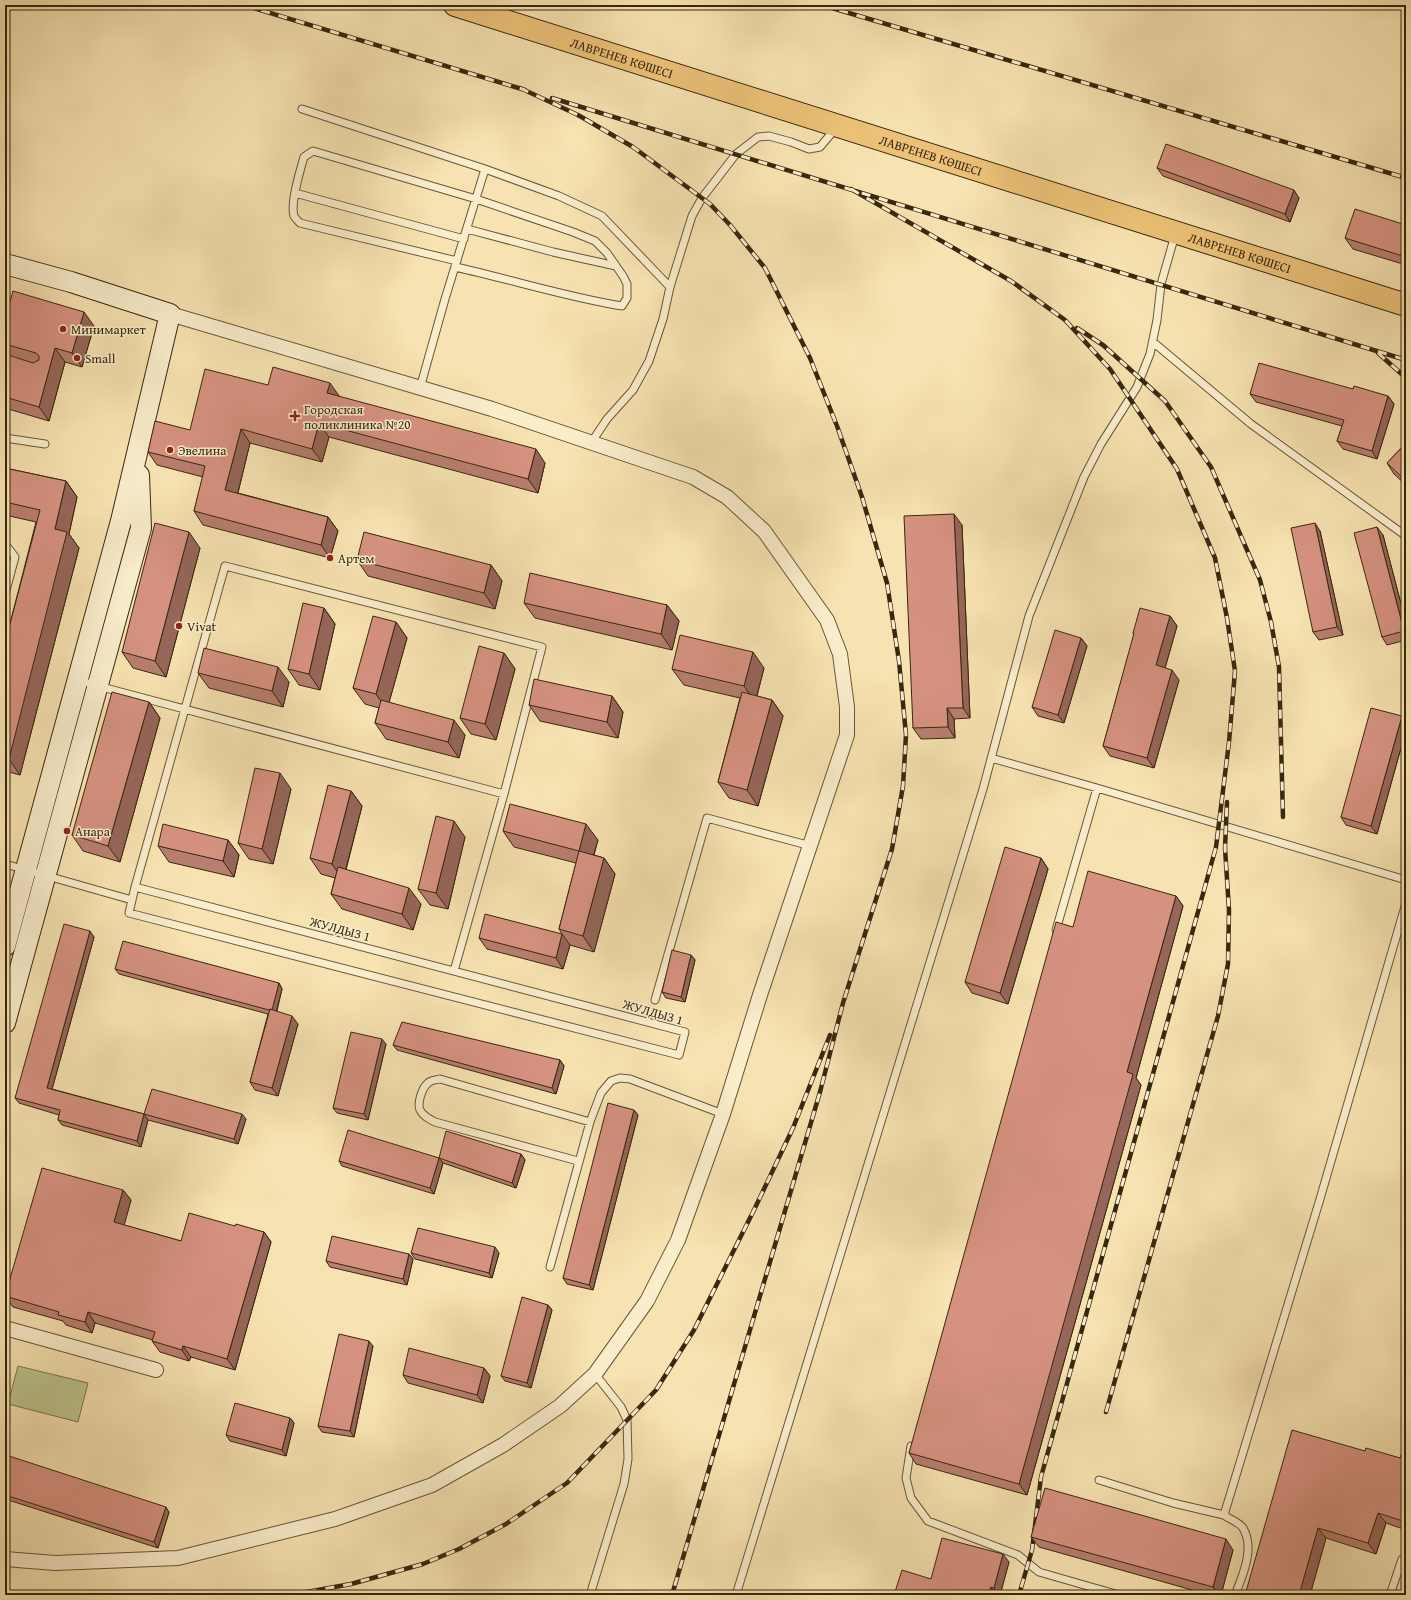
<svg xmlns="http://www.w3.org/2000/svg" width="1411" height="1600" font-family="'Gentium Book Plus',serif">
<style>
.pitch{fill:#bcc48c;stroke:#7a764d}
.lines{fill:none;stroke-linecap:round;stroke-linejoin:round}
.lane-casing{stroke:#685637;stroke-width:9}
.street-casing{stroke:#685637;stroke-width:16}
.secondary-casing{stroke:#38270e;stroke-width:22}
.primary-casing{stroke:#38270e;stroke-width:24}
.lane{stroke:#faedcc;stroke-width:7}
.street{stroke:#faedcc;stroke-width:14}
.secondary{stroke:#faedcc;stroke-width:20}
.primary{stroke:#ecc278;stroke-width:22}
.rail-casing{stroke:#38270e;stroke-width:4.5}
.rail{stroke:#faedcc;stroke-width:3;stroke-dasharray:9;stroke-linecap:butt}
.wall{fill:#b87e6f;stroke:#38270e}
.shaded-wall{fill:#96665a;stroke:#38270e}
.building{fill:#d69281;stroke:#38270e}
.poi-dot{fill:#8f2418;stroke:#faedcc;stroke-width:1.5}
.labels{text-anchor:middle;dominant-baseline:central;stroke-width:3;stroke-linejoin:round;paint-order:stroke}
.street-label{font-size:13px;fill:#38270e;stroke:#faedcc}
.poi-label{font-size:13px;fill:#38270e;stroke:#faedcc;text-anchor:start}
</style>
<rect width="100%" height="100%" fill="#f7e3b1"/>
<filter id="stains"><feTurbulence type="fractalNoise" baseFrequency=".005" numOctaves="4"/><feColorMatrix values="0 0 0 0 .2 0 0 0 0 .09 0 0 0 0 .02 0 0 0 .5 -.17"/></filter>
<radialGradient id="worn" r=".72"><stop offset=".6" stop-color="#630" stop-opacity="0"/><stop offset="1" stop-color="#630" stop-opacity=".3"/></radialGradient>
<path class="pitch" d="M18,1366L88,1383L78,1422L8,1404Z"/>
<g class="lines">
<g class="lane-casing">
<path id="lane" d="M302,109L485,169L445,299L420,388
M485,169L559,196L602,216L670,287
M295,193L464,239
M467,229L553,252L616,266
M455,267C510,279 566,297 622,306L627,298V284L623,276L607,253L595,241L573,232L476,199L313,151L304,157C300,171 290,203 294,216C295,218 298,221 300,223L457,261
M1153,342L1251,424L1406,536
M5,438L45,444
M591,443L607,419L633,390L649,361L663,319L670,287L692,216L702,198L736,154L758,137L769,136L791,142L809,149L820,147L835,129
M5,544L15,557L5,594
M78,680L98,686L504,794L542,647L225,566L135,887L132,900
M991,758L1097,788L1406,880
M5,864L132,900L129,913L679,1055L685,1032L135,887
M5,891L18,895
M1056,930L1097,788
M454,971L504,794
M655,1000L707,818L811,846
M578,1161L435,1122C429,1119 423,1116 420,1110C417,1103 422,1088 428,1083C431,1080 436,1080 440,1079L590,1122
M550,1267L590,1122L601,1093L611,1081L620,1078L630,1079L723,1114
M911,1446L906,1478L911,1498L928,1521L1018,1555L1039,1572L1119,1595
M1099,1480L1173,1503L1224,1515L1320,1199L1406,903
M1224,1515C1229,1519 1239,1522 1243,1528C1255,1548 1243,1575 1235,1595
M590,1595L624,1484L628,1459L627,1420L621,1407L595,1374
M736,1595L983,789L1029,616L1084,477L1101,444L1137,387L1144,369L1150,354L1157,320L1161,284L1175,235
M1390,1595L1402,1559"/>
</g>
<g class="street-casing">
<path id="street" d="M5,1328L156,1370
M5,1559L55,1563L178,1558L335,1519L432,1485L503,1445L560,1406L595,1374L647,1301L678,1240L723,1114L760,995L847,735V707L840,654L827,620L764,531L727,497L693,477L492,409L170,314"/>
</g>
<g class="secondary-casing">
<path id="secondary" d="M5,264L71,282L170,314L121,521L5,946
M5,1023L141,528L139,475"/>
</g>
<g class="primary-casing">
<g id="primary">
<path id="s1" d="M455,5L1406,305"/>
</g>
</g>
<use href="#lane" class="lane"/>
<use href="#street" class="street"/>
<use href="#secondary" class="secondary"/>
<use href="#primary" class="primary"/>
<g class="rail-casing">
<path id="rail" d="M244,5L525,90
M822,5L1406,178
M520,88L578,115L633,147L710,204L730,225L765,268L810,358L837,426L862,497L887,583L899,661L906,735L903,786L892,849L843,1003L820,1092L672,1595
M552,98L1406,360
M851,189L1011,281L1065,320L1110,369L1177,469L1215,558L1227,618L1235,671L1229,742L1216,847L1041,1477L1032,1550L1019,1595
M1077,328L1103,345L1165,401L1211,467L1260,580L1271,622L1279,667L1283,817
M1378,353L1406,378
M1106,1412L1218,1016L1228,964L1229,910L1225,848L1227,802
M290,1595L351,1584L423,1564L459,1549L506,1524L567,1483L656,1390L694,1330L754,1210L793,1128L830,1035"/>
</g>
<use href="#rail" class="rail"/>
</g>
<path class="wall" d="M1157,168L1299,198L1290,222L1163,176Z
M1406,225V265L1353,249L1345,238Z
M5,319L94,326L82,367L65,362L49,421L5,408V354L8,355L5,351Z
M268,385L340,397L545,463L538,493L329,437L322,462L250,443L238,493L328,517L338,531L330,558L203,525L194,511L203,477L157,465L148,452L190,430Z
M1353,389L1388,396L1394,404L1377,459L1343,449L1337,441L1342,426L1256,402L1250,394Z
M1406,443V485L1394,474L1387,463Z
M5,468L66,481L77,497L69,534L79,548L20,775L5,771V643L36,522L5,515Z
M962,525L970,718L954,719L955,738L921,739L913,728Z
M1320,531L1343,635L1319,640L1313,632Z
M1383,535L1406,623V640L1387,645L1382,637Z
M200,548L166,677L133,668L122,652Z
M357,560L491,565L502,581L495,609L368,576Z
M524,603L667,605L679,621L672,650L535,618Z
M324,608L335,624L320,690L299,685L288,669Z
M1170,616L1177,626L1165,668L1179,680L1154,768L1110,756L1103,746L1134,635L1133,633Z
M396,622L407,638L389,702L465,735L459,758L386,739L375,723L379,708L365,704L353,688Z
M1081,638L1087,646L1064,723L1038,716L1032,707Z
M504,653L515,669L496,740L471,734L460,718Z
M764,668L757,696L772,700L783,716L758,806L729,798L718,782L740,698L684,685L672,669Z
M198,673L289,682L283,707L209,688Z
M612,696L623,712L618,738L540,721L529,705Z
M149,702L160,718L120,862L83,851L72,835Z
M1402,716L1406,722V730L1377,834L1346,825L1341,817Z
M291,789L273,864L249,859L238,843Z
M351,791L362,806L346,870L421,904L413,930L342,909L331,894L335,878L321,874L310,858Z
M503,831L598,840L594,855L604,858L615,874L594,952L570,945L563,969L487,949L479,938L562,934L559,929L576,863L514,847Z
M465,837L448,909L430,905L418,889Z
M228,840L239,855L234,877L169,862L158,846Z
M1041,858L1048,869L1008,1004L972,993L965,982Z
M1176,896L1183,906L1136,1078L1141,1085L1027,1495L916,1464L909,1453L1073,927Z
M94,937L52,1089L144,1114L246,1119L238,1144L148,1120L141,1147L62,1125L58,1120L59,1115L19,1103L15,1098Z
M691,955L695,960L685,1002L666,998L662,992Z
M115,969L279,983L282,989L277,1011L298,1024L278,1096L255,1090L250,1082L268,1014L119,974Z
M386,1044L368,1120L337,1113L333,1108Z
M393,1045L560,1060L564,1066L556,1094L397,1050Z
M634,1110L638,1115L593,1290L567,1284L563,1278Z
M521,1154L525,1160L516,1188L443,1163L434,1194L342,1166L339,1161L439,1158Z
M123,1190L131,1200L124,1225L181,1241L235,1226L264,1232L271,1242L235,1370L191,1357L189,1361L160,1352L152,1341L153,1340L95,1323L92,1333L66,1325L63,1321L13,1307L5,1296Z
M411,1253H499L492,1278L415,1259Z
M409,1254L413,1259L407,1285L330,1267L326,1261Z
M548,1305L552,1310L531,1388L505,1381L501,1376Z
M373,1346L354,1437L322,1432L318,1426Z
M484,1368L490,1376L483,1403L408,1383L403,1375Z
M290,1418L294,1423L286,1456L230,1441L226,1435Z
M1406,1442V1530L1386,1523L1376,1554L1326,1538L1310,1595H1245L1365,1451L1400,1458Z
M5,1459L169,1512L158,1548L5,1499Z
M1031,1537L1233,1550L1221,1595H1210L1039,1547Z
M1009,1562L1000,1595H894L931,1579Z"/>
<path class="shaded-wall" d="M1294,190L1299,198L1290,222L1285,214Z
M84,312L94,326L82,367L72,353Z
M55,348L65,362L49,421L39,407Z
M330,383L340,397L327,393Z
M1388,396L1394,404L1377,459L1372,451Z
M319,423L329,437L322,462L312,449Z
M241,429L250,443L235,504L225,490Z
M536,449L545,463L538,493L528,479Z
M66,481L77,497L69,534L79,548L20,775L9,759L55,529Z
M954,514L962,525L970,718L963,708Z
M328,517L338,531L330,558L321,545Z
M1315,523L1320,531L1343,635L1337,627Z
M1377,527L1383,535L1406,623V633L1404,631Z
M189,532L200,548L166,677L155,661Z
M491,565L502,581L495,609L484,593Z
M667,605L679,621L672,650L661,634Z
M324,608L335,624L320,690L309,674Z
M1170,616L1177,626L1163,675L1156,665Z
M396,622L407,638L387,710L376,694Z
M1081,638L1087,646L1064,723L1058,715Z
M753,652L764,668L755,702L744,686Z
M504,653L515,669L496,740L485,724Z
M278,667L289,682L283,707L272,691Z
M1172,670L1179,680L1154,768L1147,758Z
M612,696L623,712L618,738L607,722Z
M772,700L783,716L758,806L747,790Z
M149,702L160,718L120,862L108,846Z
M947,708L954,719L955,738L948,727Z
M1402,716L1406,722V730L1377,834L1371,826Z
M454,720L465,735L459,758L448,742Z
M280,773L291,789L273,864L262,849Z
M351,791L362,806L343,880L332,864Z
M454,821L465,837L448,909L436,893Z
M586,824L598,840L590,867L579,851Z
M228,840L239,855L234,877L223,861Z
M604,858L615,874L594,952L583,936Z
M1041,858L1048,869L1008,1004L1000,993Z
M409,888L421,904L413,930L402,914Z
M1176,896L1183,906L1136,1078L1141,1085L1027,1495L1019,1484L1127,1072Z
M90,931L94,937L51,1093L47,1088Z
M562,934L570,945L563,969L556,958Z
M691,955L695,960L685,1002L681,997Z
M279,983L282,989L275,1016L271,1011Z
M292,1016L298,1024L278,1096L272,1088Z
M382,1039L386,1044L368,1120L364,1114Z
M560,1060L564,1066L556,1094L552,1088Z
M634,1110L638,1115L593,1290L589,1285Z
M144,1114L148,1120L141,1147L137,1141Z
M242,1114L246,1119L238,1144L234,1139Z
M521,1154L525,1160L516,1188L512,1183Z
M439,1158L443,1163L434,1194L430,1188Z
M123,1190L131,1200L122,1233L114,1222Z
M264,1232L271,1242L235,1370L227,1359Z
M495,1247L499,1253L492,1278L489,1273Z
M409,1254L413,1259L407,1285L403,1279Z
M548,1305L552,1310L531,1388L527,1383Z
M88,1312L95,1323L92,1333L85,1322Z
M369,1341L373,1346L354,1437L350,1431Z
M183,1346L191,1357L189,1361L182,1350Z
M484,1368L490,1376L483,1403L477,1395Z
M290,1418L294,1423L286,1456L282,1450Z
M166,1507L169,1512L158,1548L154,1542Z
M1378,1513L1386,1523L1376,1554L1368,1543Z
M1318,1528L1326,1538L1310,1595H1299Z
M1226,1539L1233,1550L1221,1595H1218L1213,1587Z
M1003,1554L1009,1562L1000,1595H999L994,1588Z
M991,1587L996,1595H988Z"/>
<path class="building" d="M1166,144L1294,190L1285,214L1157,168Z
M1355,209L1406,225V257L1345,238Z
M13,291L84,312L72,353L55,348L39,407L5,397V354L33,363L39,360V356L36,353L5,344V319Z
M1259,363L1353,389L1354,386L1388,396L1372,451L1337,441L1344,420L1250,394Z
M273,367L330,383L327,393L536,449L528,479L319,423L312,449L241,429L225,490L328,517L321,545L194,511L205,466L148,452L155,421L190,430L205,369L268,385Z
M1406,443V481L1387,463Z
M5,468L66,481L55,529L67,532L9,759L5,758V643L40,510L5,502Z
M954,514L963,708H947L948,727L913,728L904,516Z
M155,523L189,532L155,661L122,652Z
M1315,523L1337,627L1313,632L1291,528Z
M1377,527L1404,631L1382,637L1354,533Z
M364,532L491,565L484,593L357,560Z
M530,573L667,605L661,634L524,603Z
M303,603L324,608L309,674L288,669Z
M1140,608L1170,616L1156,665L1172,670L1147,758L1103,746L1134,633H1133Z
M373,616L396,622L376,694L353,688Z
M1055,630L1081,638L1058,715L1032,707Z
M680,635L753,652L744,686L672,669Z
M479,646L504,653L485,724L460,718Z
M204,648L278,667L272,691L198,673Z
M534,679L612,696L607,722L529,705Z
M112,692L149,702L108,846L72,835Z
M742,692L772,700L747,790L718,782Z
M381,700L454,720L448,742L375,723Z
M1371,708L1402,716L1371,826L1341,817Z
M255,768L280,773L262,849L238,843Z
M328,785L351,791L332,864L310,858Z
M510,804L586,824L579,851L503,831Z
M436,816L454,821L436,893L418,889Z
M163,824L228,840L223,861L158,846Z
M1005,847L1041,858L1000,993L965,982Z
M579,851L604,858L583,936L559,929Z
M338,867L409,888L402,914L331,894Z
M1088,871L1176,896L1127,1072L1133,1074L1019,1484L909,1453L1056,922L1073,927Z
M485,914L562,934L556,958L479,938Z
M64,924L90,931L47,1088L144,1114L137,1141L58,1120L60,1110L15,1098Z
M123,941L279,983L272,1010L270,1009L269,1010L115,969Z
M672,950L691,955L681,997L662,992Z
M270,1009L292,1016L272,1088L250,1082Z
M402,1022L560,1060L552,1088L393,1045Z
M351,1032L382,1039L364,1114L333,1108Z
M152,1089L242,1114L234,1139L144,1114Z
M608,1103L634,1110L589,1285L563,1278Z
M348,1130L439,1158L430,1188L339,1161Z
M446,1131L521,1154L512,1183L439,1158Z
M42,1168L123,1190L114,1222L181,1241L189,1213L235,1226L236,1224L264,1232L227,1359L183,1346L182,1350L152,1341L155,1332L88,1312L85,1322L58,1315L59,1312L5,1296Z
M418,1228L495,1247L489,1273L411,1253Z
M332,1236L409,1254L403,1279L326,1261Z
M522,1297L548,1305L527,1383L501,1376Z
M339,1334L369,1341L350,1431L318,1426Z
M409,1348L484,1368L477,1395L403,1375Z
M235,1403L290,1418L282,1450L226,1435Z
M1292,1430L1365,1451L1366,1448L1400,1458L1406,1442V1522L1378,1513L1368,1543L1318,1528L1299,1595H1245Z
M6,1455L166,1507L154,1542L5,1495V1459Z
M1045,1488L1226,1539L1213,1587L1031,1537Z
M942,1538L1003,1554L994,1588L991,1587L988,1595H894L902,1570L931,1579Z"/>
<g class="poi-dot">
<circle cx="63" cy="329" r="4"/>
<circle cx="77" cy="358" r="4"/>
<path d="M293 410h4v4h4v4h-4v4h-4v-4h-4v-4h4z"/>
<circle cx="170" cy="450" r="4"/>
<circle cx="330" cy="558" r="4"/>
<circle cx="179" cy="626" r="4"/>
<circle cx="67" cy="831" r="4"/>
</g>
<g class="labels">
<g class="street-label">
<text stroke="none"><textPath href="#s1" startOffset="175">ЛАВРЕНЕВ КӨШЕСІ</textPath></text>
<text stroke="none"><textPath href="#s1" startOffset="499">ЛАВРЕНЕВ КӨШЕСІ</textPath></text>
<text stroke="none"><textPath href="#s1" startOffset="823">ЛАВРЕНЕВ КӨШЕСІ</textPath></text>
<text transform="translate(340 929) rotate(15)">ЖУЛДЫЗ 1</text>
<text transform="translate(653 1012) rotate(16)">ЖУЛДЫЗ 1</text>
</g>
<g class="poi-label">
<text x="71" y="329">Минимаркет</text>
<text x="85" y="358">Small</text>
<text x="304" y="409">Городская<tspan x="304" dy="15">поликлиника №20</tspan></text>
<text x="178" y="450">Эвелина</text>
<text x="338" y="558">Артем</text>
<text x="187" y="626">Vivat</text>
<text x="75" y="831">Анара</text>
</g>
</g>
<rect width="1411" height="1600" fill="none" stroke="#f7e3b1" stroke-width="20"/>
<rect x="6" y="6" width="1399" height="1588" fill="none" stroke="#38270e" stroke-width="2"/>
<rect x="10" y="10" width="1391" height="1580" fill="none" stroke="#38270e"/>
<rect width="100%" height="100%" filter="url(#stains)"/>
<rect width="100%" height="100%" fill="url(#worn)"/>
</svg>
